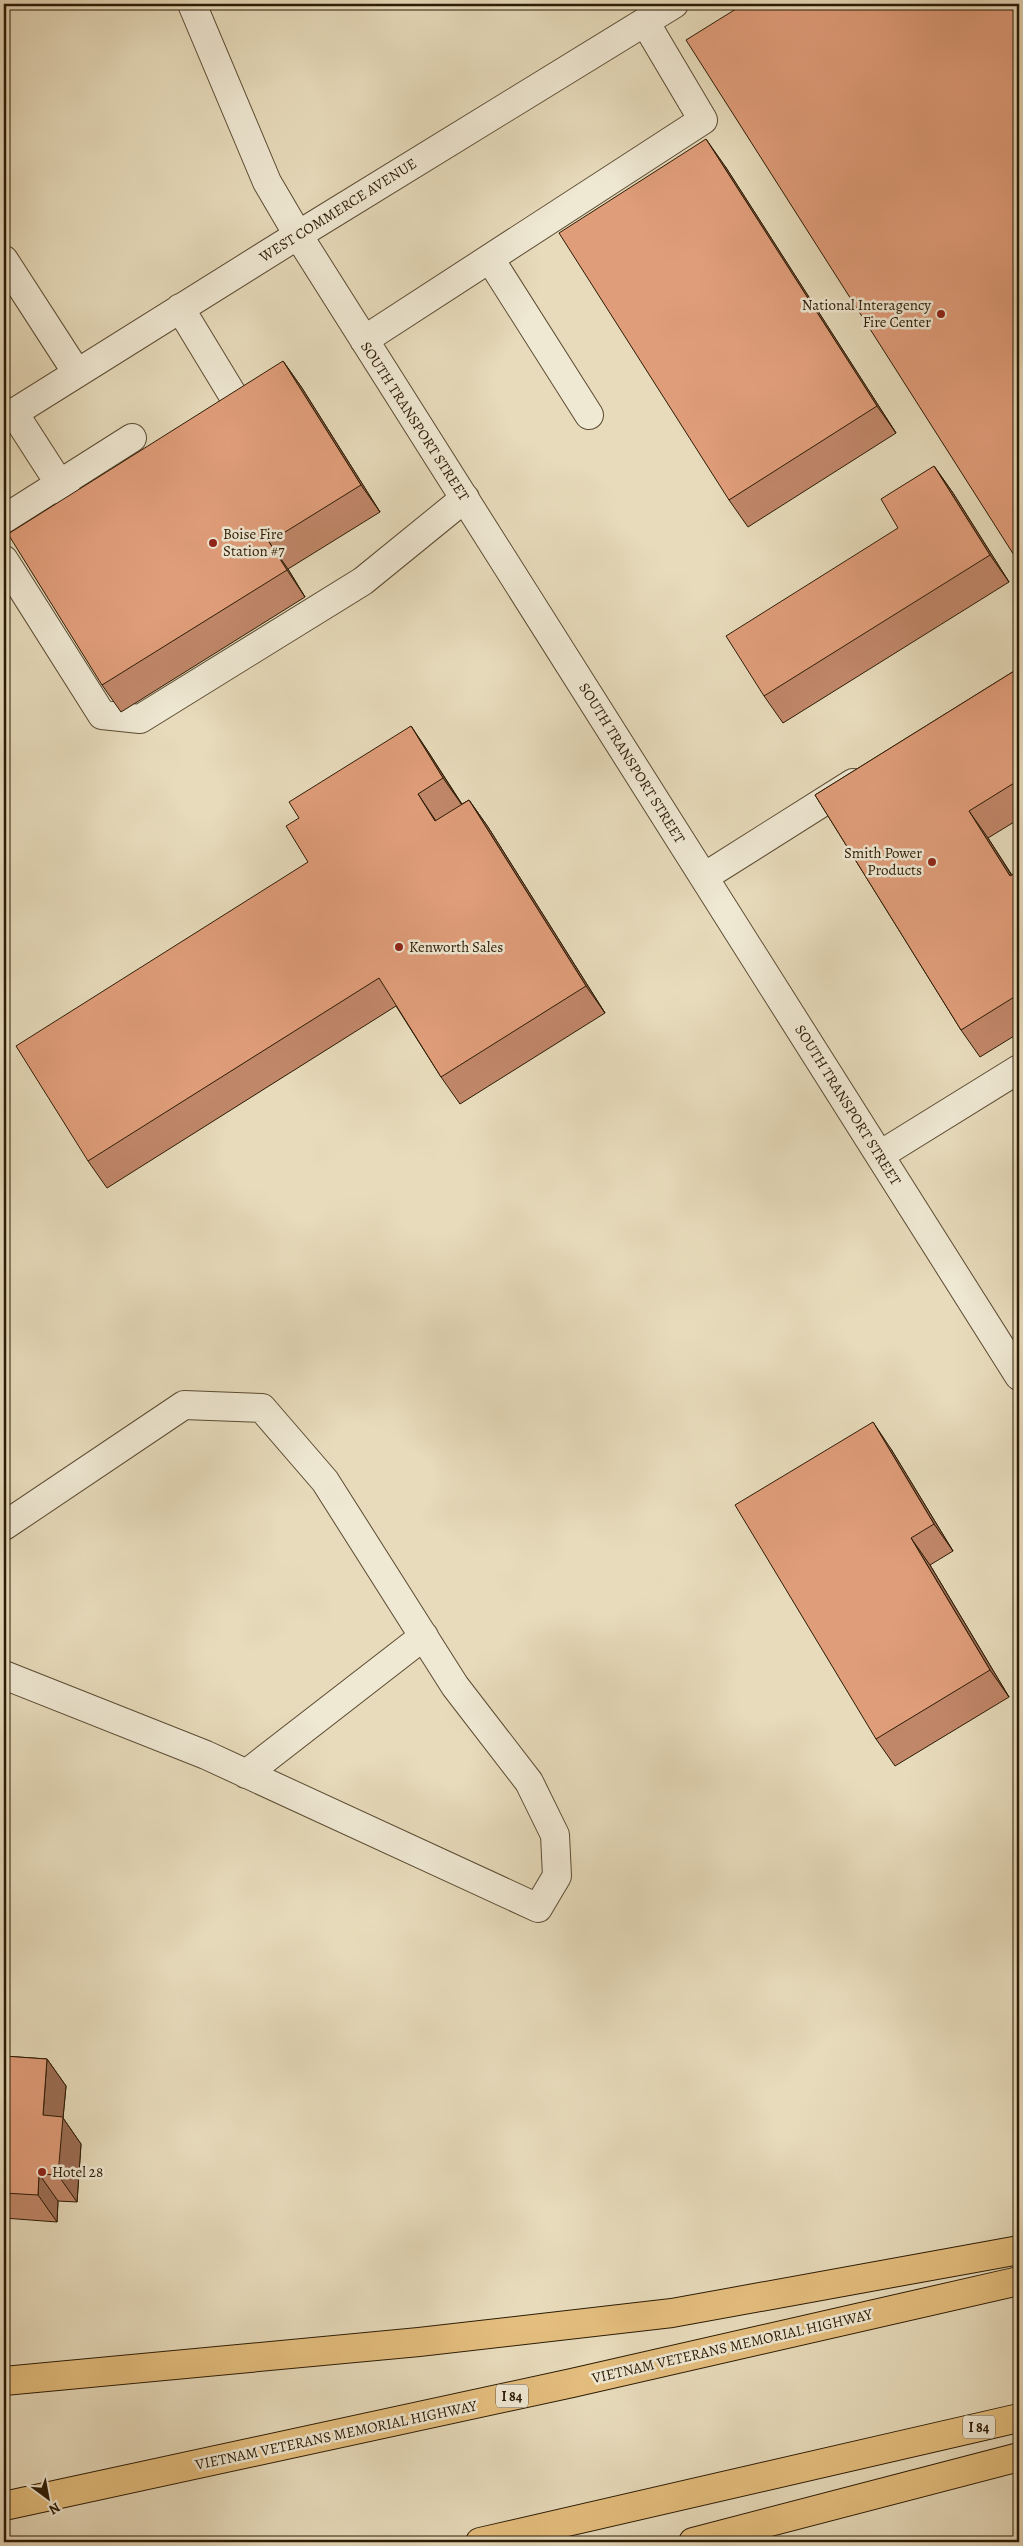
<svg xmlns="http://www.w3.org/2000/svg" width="1023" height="2546" font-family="Alegreya,serif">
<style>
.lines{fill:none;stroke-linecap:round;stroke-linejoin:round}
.minor-casing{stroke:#5b4b32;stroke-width:30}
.highway-casing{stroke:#2c1b05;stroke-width:30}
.minor{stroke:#efe8d3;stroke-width:28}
.highway{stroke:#e4be7e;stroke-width:28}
.wall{fill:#c18769;stroke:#2c1b05}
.shaded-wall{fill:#9d6e55;stroke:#2c1b05}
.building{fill:#e09d7a;stroke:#2c1b05}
.poi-dot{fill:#8f2418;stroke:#efe8d3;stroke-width:2}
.labels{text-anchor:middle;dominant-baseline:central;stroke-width:5;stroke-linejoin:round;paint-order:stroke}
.shield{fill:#efe8d3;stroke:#665843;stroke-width:1}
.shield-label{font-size:14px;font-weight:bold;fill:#2c1b05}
.street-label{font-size:15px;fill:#2c1b05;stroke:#efe8d3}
.poi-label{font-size:15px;fill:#2c1b05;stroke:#efe8d3;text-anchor:start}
</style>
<rect width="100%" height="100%" fill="#e7dbbb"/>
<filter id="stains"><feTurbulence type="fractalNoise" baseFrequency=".004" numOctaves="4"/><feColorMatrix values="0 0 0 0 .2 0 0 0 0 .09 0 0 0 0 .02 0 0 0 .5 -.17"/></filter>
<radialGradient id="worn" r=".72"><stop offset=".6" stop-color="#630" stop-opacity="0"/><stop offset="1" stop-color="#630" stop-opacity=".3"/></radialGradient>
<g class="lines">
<g class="minor-casing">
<path id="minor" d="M192,4L267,182L298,235L1019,1376
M490,259L589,415
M4,260L77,373
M180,308L237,402
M364,340L703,120L645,22
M14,413L70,500
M4,419L298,235L674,4
M4,519L132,438
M4,560L102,715L140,719L363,581L465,498
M704,877L853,783
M880,1155L1019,1069
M4,1526L184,1405L262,1408L325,1481L455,1686L529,1782L555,1835L557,1876L538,1908L206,1755L4,1675
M246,1774L424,1636"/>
</g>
<g class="highway-casing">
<path id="highway" d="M4,2381L419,2342L672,2313L1019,2250
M4,2506L572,2383L1019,2281
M480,2542L1019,2418
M693,2542L1019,2457"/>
</g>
<use href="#minor" class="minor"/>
<use href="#highway" class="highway"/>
</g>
<path class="wall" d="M725,166L896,433L748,527L729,500Z
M283,361L302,388L380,512L288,569L305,597L121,712L102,685Z
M934,466L953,493L1009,582L783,723L764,696L898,528Z
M1019,668V819L988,838L1012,875L1019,871V1033L980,1057L961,1030L815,795Z
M411,726L429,753L462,804L469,800L488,827L605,1013L460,1104L441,1077L396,1006L107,1188L88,1161L308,862Z
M891,1449L953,1551L930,1565L1009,1697L895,1766L876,1739Z
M4,2056L47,2059L66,2086L63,2118L81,2144L77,2202L58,2201L57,2222L4,2218Z"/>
<path class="shaded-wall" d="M706,139L725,166L896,433L877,406Z
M283,361L302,388L380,512L361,485Z
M934,466L953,493L1009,582L990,555Z
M269,542L288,569L305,597L287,570Z
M411,726L429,753L462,805L443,778Z
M418,794L436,821H435Z
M469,800L488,827L605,1013L586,986Z
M969,811L988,838L1019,887L1010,876Z
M873,1422L891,1449L953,1551L934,1524Z
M911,1538L930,1565L1009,1697L990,1670Z
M47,2059L66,2086L63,2118L81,2144L77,2202L58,2175L43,2115Z
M39,2174L58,2201L57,2222L38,2195Z"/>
<path class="building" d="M744,4H1019V563L686,40Z
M706,139L877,406L729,500L559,233Z
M283,361L361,485L269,542L287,570L102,685L8,534Z
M934,466L990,555L764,696L726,636L898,528L881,499Z
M1019,668V780L969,811L1010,876L1019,871V994L961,1030L815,795Z
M411,726L443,778L418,794L435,821L469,800L586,986L441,1077L379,978L88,1161L16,1046L308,862L286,826L299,818L289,802Z
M873,1422L934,1524L911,1538L990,1670L876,1739L735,1505Z
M4,2056L47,2059L43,2115L63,2117L58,2175L39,2174L38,2195L4,2193Z"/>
<g class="poi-dot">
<circle cx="941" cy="314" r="5"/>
<circle cx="213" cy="543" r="5"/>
<circle cx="932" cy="862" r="5"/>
<circle cx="399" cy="947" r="5"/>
<circle cx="42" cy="2172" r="5"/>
</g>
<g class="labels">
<g class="shield">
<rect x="496" y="2384.5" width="32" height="23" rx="4"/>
<rect x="963" y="2415.5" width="32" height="23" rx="4"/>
</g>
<g class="shield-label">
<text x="512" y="2396">I 84</text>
<text x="979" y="2427">I 84</text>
</g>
<g class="street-label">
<text transform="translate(338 210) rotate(-32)">WEST COMMERCE AVENUE</text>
<text transform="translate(415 421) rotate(57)">SOUTH TRANSPORT STREET</text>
<text transform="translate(632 763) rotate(58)">SOUTH TRANSPORT STREET</text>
<text transform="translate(848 1105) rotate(58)">SOUTH TRANSPORT STREET</text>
<text transform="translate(732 2346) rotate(-13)">VIETNAM VETERANS MEMORIAL HIGHWAY</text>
<text transform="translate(336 2435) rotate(-12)">VIETNAM VETERANS MEMORIAL HIGHWAY</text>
</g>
<g class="poi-label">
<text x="931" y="305" text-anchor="end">National Interagency<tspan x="931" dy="17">Fire Center</tspan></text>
<text x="223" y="534">Boise Fire<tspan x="223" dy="17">Station #7</tspan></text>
<text x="922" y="853" text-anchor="end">Smith Power<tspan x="922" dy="17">Products</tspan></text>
<text x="409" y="947">Kenworth Sales</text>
<text x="52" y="2172">Hotel 28</text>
</g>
</g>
<rect width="1023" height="2546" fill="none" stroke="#e7dbbb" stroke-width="20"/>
<rect x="5" y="5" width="1013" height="2536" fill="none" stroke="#2c1b05" stroke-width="2.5"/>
<rect x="10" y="10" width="1003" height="2526" fill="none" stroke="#2c1b05"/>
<g transform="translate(48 2498) rotate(148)" stroke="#efe8d3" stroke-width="4" paint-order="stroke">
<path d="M0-4L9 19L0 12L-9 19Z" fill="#2c1b05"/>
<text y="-8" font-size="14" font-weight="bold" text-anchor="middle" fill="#2c1b05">N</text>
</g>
<rect width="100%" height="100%" filter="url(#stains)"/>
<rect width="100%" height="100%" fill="url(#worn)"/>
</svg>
